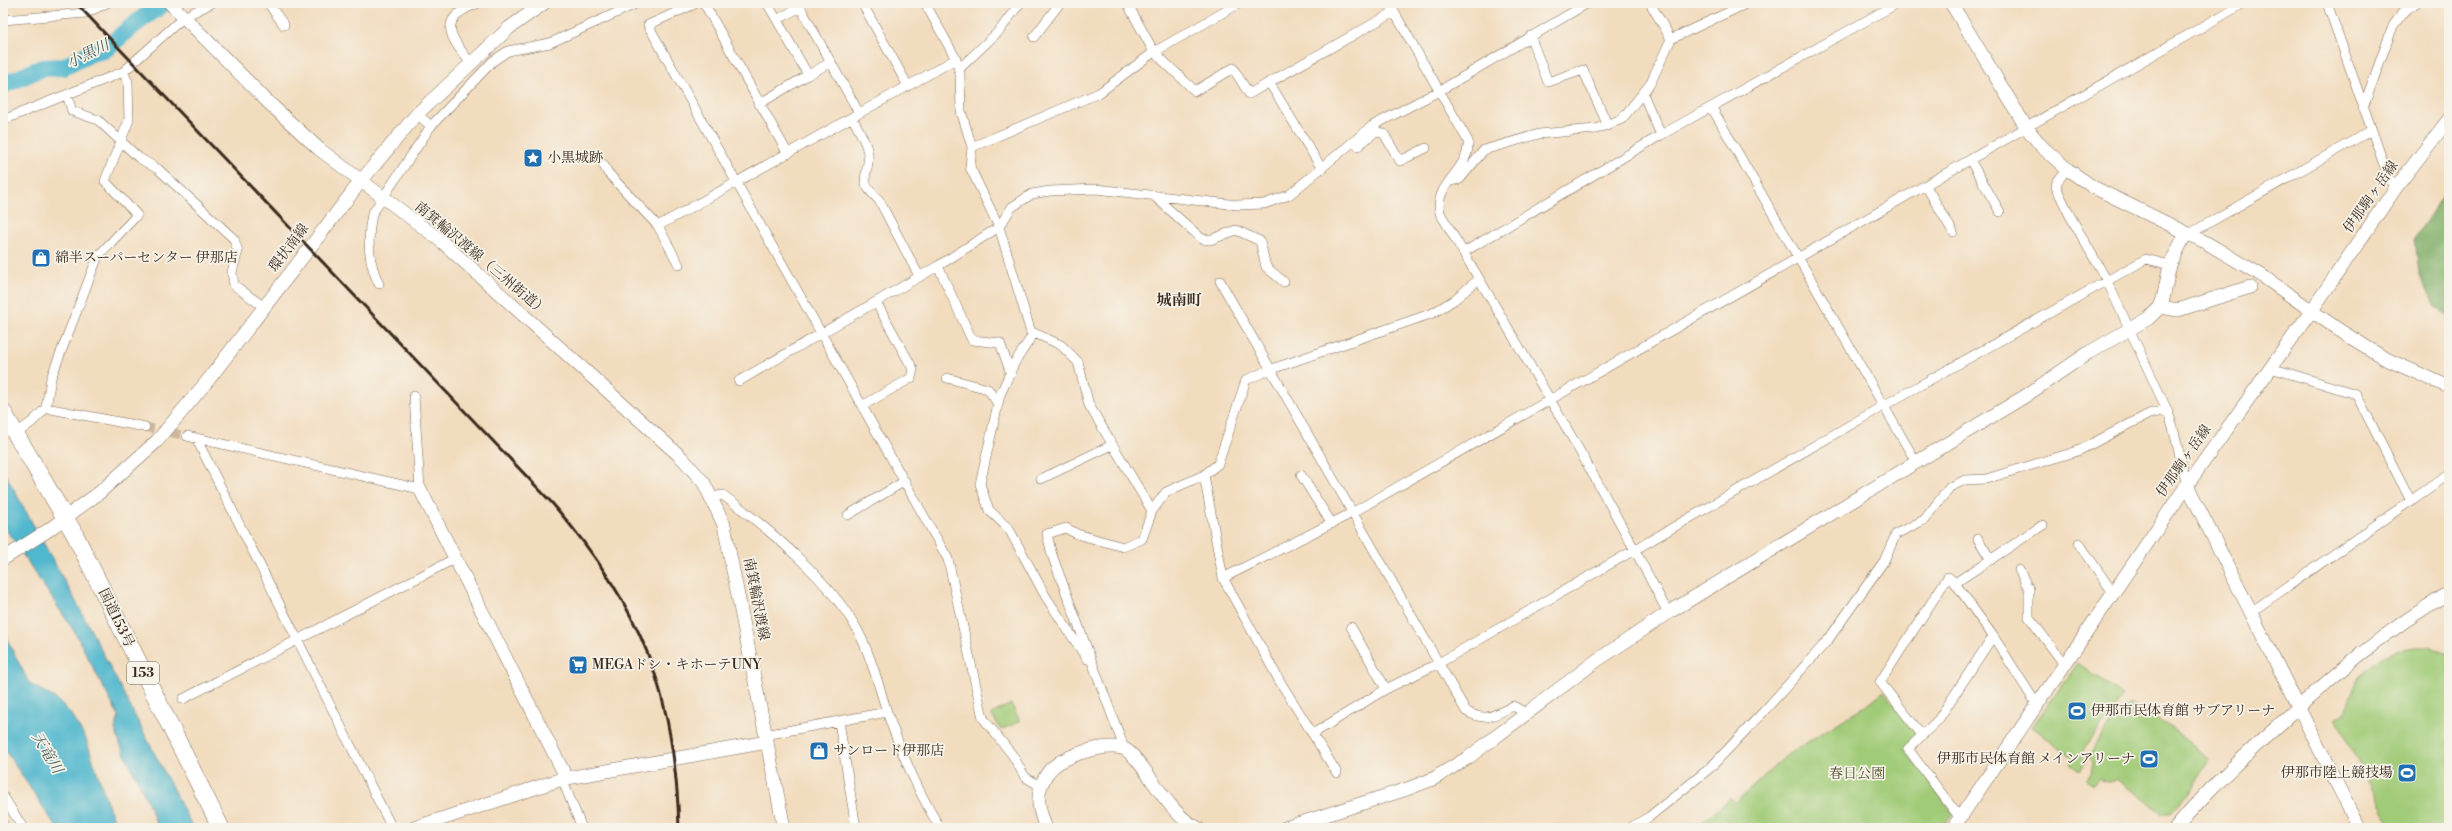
<svg xmlns="http://www.w3.org/2000/svg" width="2452" height="831" font-family="'Libre Bodoni','Noto Serif JP',serif">
<style>
.green{fill:#a0cb77;stroke:#6e7a4a}
.forest{fill:#80af68;stroke:#5e6c43}
.water{fill:#50b7ce;stroke:#467076}
.lines{fill:none;stroke-linecap:round;stroke-linejoin:round}
.river{stroke:#50b7ce;stroke-width:18}
.street-tunnel{stroke:#cdb89e;stroke-width:9;stroke-dasharray:9 4.5;stroke-linecap:butt}
.street-casing{stroke:#7b6856;stroke-width:10}
.secondary-casing{stroke:#7b6856;stroke-width:14}
.highway-casing{stroke:#7b6856;stroke-width:18}
.street{stroke:#fff;stroke-width:9}
.secondary{stroke:#fff;stroke-width:13}
.highway{stroke:#fff;stroke-width:17}
.rail{stroke:#3b2a1e;stroke-width:3}
.labels{text-anchor:middle;dominant-baseline:central;stroke-width:3.5;stroke-linejoin:round;paint-order:stroke}
.shield{fill:#f7f3e8;stroke:#73665b;stroke-width:1}
.shield-label{font-size:13px;font-weight:bold;fill:#3b2a1e}
.poi-label{font-size:14px;fill:#3b2a1e;stroke:#f7f3e8;text-anchor:start}
.street-label{font-size:14px;fill:#3b2a1e;stroke:#f7f3e8}
.park-label{font-size:14px;fill:#545234;stroke:#f7f3e8}
.water-label{font-size:15px;font-style:italic;fill:#425b5c;stroke:#f7f3e8}
.neighbourhood-label{font-size:15px;font-weight:bold;fill:#3b2a1e;stroke:#f7f3e8}
</style>
<rect width="100%" height="100%" fill="#f7f3e8"/>
<filter id="ink" filterUnits="userSpaceOnUse"><feTurbulence type="fractalNoise" baseFrequency=".025" numOctaves="2"/><feDisplacementMap in="SourceGraphic" scale="8" xChannelSelector="R" yChannelSelector="G"/><feConvolveMatrix kernelMatrix="1 2 1 2 8 2 1 2 1" color-interpolation-filters="sRGB"/></filter>
<filter id="wash" filterUnits="userSpaceOnUse"><feTurbulence type="fractalNoise" baseFrequency=".012" numOctaves="4" result="noise"/><feDisplacementMap in="SourceGraphic" scale="16" xChannelSelector="R" yChannelSelector="G"/><feGaussianBlur stdDeviation="0.9" result="paint"/><feColorMatrix in="noise" values="0 0 0 0 0 0 0 0 0 0 0 0 0 0 0 0 0 1.4 0 .05"/><feComposite in="paint" operator="in"/></filter>
<g filter="url(#wash)">
<rect width="100%" height="100%" fill="#f2dcbe"/>
<path class="green" d="M2416,647H2429L2449,653V828H2392L2336,718L2347,711C2353,675 2379,650 2416,647Z
M2078,663L2123,696L2080,755L2088,760L2080,770L2071,763L2074,758L2032,727Z
M1884,691L1919,735L1905,749L1953,813L1942,828H1695L1731,798L1735,803L1787,755L1865,706Z
M1011,704L1020,721L1001,730L991,714Z
M2129,704L2174,729L2209,760L2190,792L2171,813H2162L2116,779C2111,783 2104,783 2099,779L2093,785L2086,780L2091,773L2093,762L2089,757C2100,736 2112,720 2129,704Z"/>
<path class="forest" d="M2449,186V317L2435,305L2419,273L2415,238Z"/>
<path class="water" d="M3,470L80,609L193,828H158L148,802L120,744L115,729L119,717L74,631L3,525Z
M3,631L29,683L56,699L70,713L86,739L109,808L118,828H57L3,747Z"/>
<g class="lines">
<path class="river" d="M3,85L42,68L64,67L91,53L104,50L135,24L164,3"/>
</g>
</g>
<g filter="url(#ink)">
<g class="lines">
<path class="street-tunnel" d="M145,427L187,436"/>
<g class="street-casing">
<path id="street" d="M268,3L284,25
M697,3L648,25L948,559L983,718L1013,756L1025,777L1040,786
M704,3L788,154
M767,3L777,20L800,7L859,113
M862,3L908,86
M925,3L956,59L960,74L961,111L972,147L970,167L999,227L1032,336L1015,362L1000,395L980,484L989,510L1009,529L1046,597L1087,659
M1127,3L1154,52L1195,91L1233,68L1249,94L1394,12
M1389,3L1468,141C1471,170 1433,183 1440,213C1518,345 1598,477 1668,613
M1650,3L1671,39
M2327,3L2389,179L2397,186
M3,20L86,13L107,3
M1530,36L1548,82L1583,70L1608,126
M1034,37L1060,3
M134,62L184,17L212,3
M471,63C449,37 436,18 479,3
M959,69L999,31L1020,3
M808,75L831,62
M1269,82L1322,169
M1643,94L1661,135
M67,95L72,111L98,120L139,158L158,169L234,239L238,251L232,272L234,285L264,307
M759,104L808,75L777,20
M1712,108L1916,462
M2363,108L2393,26L2404,11L2416,3
M852,117C857,127 864,138 867,149C874,173 852,177 879,200L919,276
M3,120L123,72L132,64
M431,126L493,61L508,51L550,43L638,3
M1358,146L1376,131L1384,134L1400,161L1426,148
M972,147L1099,93L1154,52L1240,3
M1970,160L2000,212
M603,164L608,173L658,226L956,59
M2067,169L2057,182L2056,187L2069,214L2107,281L2167,410C2177,434 2179,459 2187,485
M1450,181L1460,179L1484,150L1539,134L1596,129L1622,119L1650,84L1671,39L1748,3
M1926,186L1953,232
M1153,195L1202,239L1210,240L1236,230L1260,241L1266,267L1284,282
M658,226L679,265
M2189,234L2372,130
M1464,252L1661,135L1898,3
M938,266L972,340L1000,343L1011,374
M1220,281L1466,711C1486,723 1494,715 1513,706L1526,713
M379,284C368,262 367,238 372,214L431,126L417,114
M1032,332L1061,345L1078,362L1089,405L1152,511
M2271,368L2356,394L2411,501
M947,378L988,389L998,404
M739,381L938,266L999,227L1012,207L1032,194L1050,191L1096,189L1238,205L1264,204L1289,195L1372,126L1439,91L1588,3
M862,406L911,378L913,369L876,302
M46,408L51,378L98,256L137,215L105,181L129,120L128,82L123,72
M17,433L32,422L46,408L145,427
M187,436L420,489L414,396
M196,438L392,828
M1204,475L1223,578L1279,680L1337,773
M1301,475L1332,524
M1041,479L1112,445
M712,497L723,495C768,528 837,586 861,637C873,662 879,687 887,712C901,752 918,792 940,828
M848,515L905,481
M1978,539L1991,560
M2079,543L2113,593
M2019,570L2029,589V617L2064,664
M1223,578L1352,513L2244,3
M2251,612L2449,474
M1351,627L1386,689
M183,699L456,558
M2037,705L1993,636L1955,583L2043,525
M839,722L856,828
M1314,733L1386,689L1439,663L1883,406L2146,259L2170,265
M765,735L887,712
M1922,735L1880,682L1948,577L1955,583
M1123,748L1122,742L1052,555L1047,534L1066,528L1077,534L1123,547L1142,539L1152,511L1166,492L1204,475L1218,464L1246,380L1269,370L1433,313L1454,300L1479,279
M562,779L582,828
M3,796L23,828
M1960,818L1908,749L1938,720L1993,636
M3,824L6,828
M1630,828L1649,817L1710,768L1766,709L1828,640L1884,561L1896,534L1924,520L1950,487L1965,480L1986,479L2078,451L2149,414L2167,410"/>
</g>
<g class="secondary-casing">
<path id="secondary" d="M170,3L269,103L319,149L440,240L682,458L704,483L724,525L784,828
M1951,3L2026,127L2042,147L2067,169L2093,187L2205,242L2261,275L2339,330L2384,358L2449,387
M2160,307L2178,310L2250,287
M2187,485L2359,828
M420,489L567,779
M3,559L47,531L99,493L157,441L209,379L361,181L417,114L509,28L544,3
M414,828L562,779L767,742
M1046,828C1039,811 1035,796 1044,779C1051,764 1065,759 1080,753C1093,749 1108,745 1122,748C1142,754 1166,815 1198,828
M1285,828L1407,789L1433,779L1469,757L1596,661L1668,613L2027,395L2088,353L2149,318L2160,307L2163,299L2170,265L2186,233
M1953,828L2187,485L2312,310L2397,186L2449,119
M2176,828C2207,790 2242,758 2279,725C2331,677 2387,629 2449,593"/>
</g>
<g class="highway-casing">
<path id="highway" d="M3,412L74,533L221,828"/>
</g>
<use href="#street" class="street"/>
<use href="#secondary" class="secondary"/>
<use href="#highway" class="highway"/>
<path class="rail" d="M76,3L552,503C641,606 675,691 679,828"/>
</g>
</g>
<defs>
<g id="sight-square" transform="scale(1)"><rect x="-9" y="-9" width="18" height="18" rx="4" fill="#1f6fb2" stroke="#f7f3e8"/><path d="M0-6L1.8-2.2L6-1.7L2.9 1.2L3.7 5.4L0 3.3L-3.7 5.4L-2.9 1.2L-6-1.7L-1.8-2.2Z" fill="#fff"/></g>
<g id="shop-square" transform="scale(1)"><rect x="-9" y="-9" width="18" height="18" rx="4" fill="#1f6fb2" stroke="#f7f3e8"/><path d="M-5-2.5h2.3a2.7 3.5 0 0 1 5.4 0H5L5.5 6h-11ZM-1.5-2.5h3a1.5 2.3 0 0 0-3 0Z" fill="#fff"/></g>
<g id="supermarket-square" transform="scale(1)"><rect x="-9" y="-9" width="18" height="18" rx="4" fill="#1f6fb2" stroke="#f7f3e8"/><path d="M-6-5.5h2.5l.6 2H6L4.5 2H-2.5L-4.4-4H-6ZM-1.5 3.2a1.3 1.3 0 1 0 .1 0ZM3 3.2a1.3 1.3 0 1 0 .1 0Z" fill="#fff"/></g>
<g id="stadium-square" transform="scale(1)"><rect x="-9" y="-9" width="18" height="18" rx="4" fill="#1f6fb2" stroke="#f7f3e8"/><path d="M0-5a6.5 5 0 1 0 0 10a6.5 5 0 1 0 0-10ZM-3.5-1.8h7v3.6h-7Z" fill="#fff"/></g>
</defs>
<g fill-rule="evenodd">
<use href="#sight-square" x="533" y="158"/>
<use href="#shop-square" x="41" y="258"/>
<use href="#supermarket-square" x="578" y="665"/>
<use href="#stadium-square" x="2077" y="711"/>
<use href="#shop-square" x="819" y="751"/>
<use href="#stadium-square" x="2149" y="759"/>
<use href="#stadium-square" x="2407" y="773"/>
</g>
<g class="labels">
<rect class="shield" x="127" y="662" width="32" height="22" rx="3"/>
<g class="shield-label">
<text x="143" y="673">153</text>
</g>
<g class="poi-label">
<text x="547" y="158">小黒城跡</text>
<text x="55" y="258">綿半スーパーセンター 伊那店</text>
<text x="592" y="665">MEGAドン・キホーテUNY</text>
<text x="2091" y="711">伊那市民体育館 サブアリーナ</text>
<text x="833" y="751">サンロード伊那店</text>
<text x="2135" y="759" text-anchor="end">伊那市民体育館 メインアリーナ</text>
<text x="2393" y="773" text-anchor="end">伊那市陸上競技場</text>
</g>
<g class="street-label">
<text transform="translate(2371 197) rotate(-55)">伊那駒ヶ岳線</text>
<text transform="translate(289 248) rotate(-53)">環状南線</text>
<text transform="translate(481 259) rotate(40)">南箕輪沢渡線（三州街道）</text>
<text transform="translate(2184 461) rotate(-55)">伊那駒ヶ岳線</text>
<text transform="translate(756 599) rotate(79)">南箕輪沢渡線</text>
<text transform="translate(116 618) rotate(64)">国道153号</text>
</g>
<g class="park-label">
<text x="1857" y="774">春日公園</text>
</g>
<g class="water-label">
<text transform="translate(88 54) rotate(-26)">小黒川</text>
<text transform="translate(47 753) rotate(59)">天竜川</text>
</g>
<g class="neighbourhood-label">
<text x="1179" y="300">城南町</text>
</g>
</g>
<rect width="2452" height="831" fill="none" stroke="#f7f3e8" stroke-width="16"/>
</svg>
